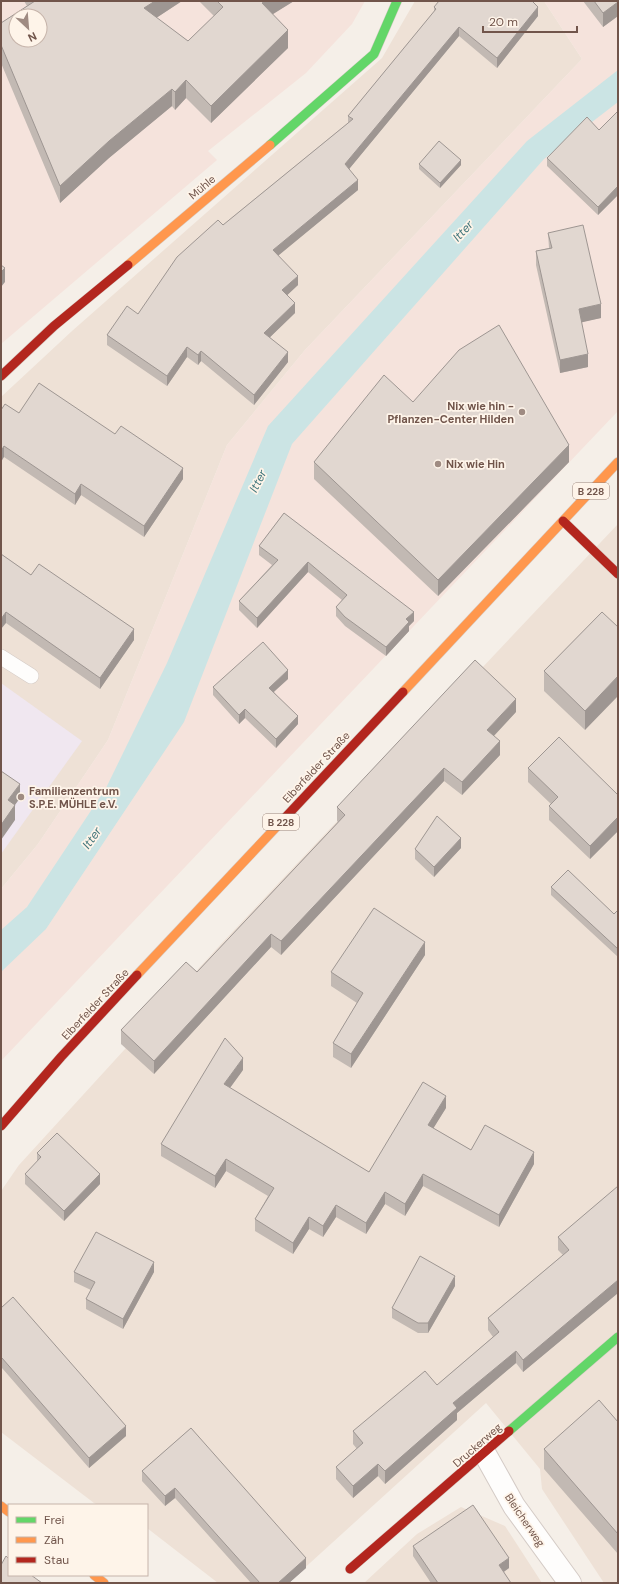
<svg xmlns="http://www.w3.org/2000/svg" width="619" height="1584" font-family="'DM Sans',sans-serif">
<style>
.residential{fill:#eee1d6}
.commercial{fill:#f5e3dc;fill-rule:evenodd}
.education{fill:#f0e7f0}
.water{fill:#cbe4e4}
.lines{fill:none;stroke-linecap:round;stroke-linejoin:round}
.lane-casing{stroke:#d4cbc6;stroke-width:16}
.street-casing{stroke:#d4cbc6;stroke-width:24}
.fast-casing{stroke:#d4cbc5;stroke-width:10}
.slow-casing{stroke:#d4cbc5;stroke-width:10}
.jam-casing{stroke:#d4cbc5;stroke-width:10}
.lane{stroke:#fefdfc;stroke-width:15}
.street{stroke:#fefdfc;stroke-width:22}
.fast{stroke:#63d668;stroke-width:9}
.slow{stroke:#ff974d;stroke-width:9}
.jam{stroke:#b3261e;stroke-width:9}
.wall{fill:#c2b9b3}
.shaded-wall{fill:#9e9692}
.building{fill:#e1d7d0;stroke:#9e9692;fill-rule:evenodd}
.poi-dot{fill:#9f8b82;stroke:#fef4e9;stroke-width:1.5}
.labels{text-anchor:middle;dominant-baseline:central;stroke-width:3.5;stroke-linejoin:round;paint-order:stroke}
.shield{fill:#fef4e9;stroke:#9b857a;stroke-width:1}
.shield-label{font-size:10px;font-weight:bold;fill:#71554b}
.street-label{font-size:11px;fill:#71554b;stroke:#fef4e9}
.poi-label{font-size:11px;font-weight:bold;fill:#71554b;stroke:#fef4e9;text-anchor:start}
.water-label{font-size:12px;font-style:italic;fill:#43777c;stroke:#fef4e9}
</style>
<rect width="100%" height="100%" fill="#f5efe8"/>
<path class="residential" d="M415,1H544L582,59L305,350L227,445L108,740L38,844L1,889V397L72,331L382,58Z
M618,524V1583H604L542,1489L540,1469L486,1403L288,1583H218L147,1528V1505H98L94,1503L1,1432V1191L19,1165L221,944Z
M461,1507L505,1526L542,1583H364L417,1534Z"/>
<path class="commercial" d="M1,1H365L352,24L306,73L208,151L217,160L1,344ZM16,16H40V40H16Z
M544,1H618V411L1,1061V889L38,844L108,740L227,445L305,350L582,59Z"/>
<path class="education" d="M1,683L82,741L1,854Z"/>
<path class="water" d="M618,70V102L544,159L292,444L184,722L46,929L1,972V930L27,907L106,788L167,663L268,426L527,141Z"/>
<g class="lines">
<g class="lane-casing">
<path id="lane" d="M1,657L31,676"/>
</g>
<g class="street-casing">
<path id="street" d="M485,1454L514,1506L570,1583"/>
</g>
<g class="fast-casing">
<path id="fast" d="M270,145L374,54L397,1
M509,1431L618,1337"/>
</g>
<g class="slow-casing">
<path id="slow" d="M128,265L270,145
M403,692L618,462
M137,975L281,822
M1,1506L9,1512
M94,1575L104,1583"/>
</g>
<g class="jam-casing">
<path id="jam" d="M1,376L54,326L128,265
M563,521L618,574
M281,822L403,692
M1,1126L61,1057L137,975
M350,1569L509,1431"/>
</g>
<use href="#lane" class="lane"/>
<use href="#street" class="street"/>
<use href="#fast" class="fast"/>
<use href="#slow" class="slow"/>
<use href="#jam" class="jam"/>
</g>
<path class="wall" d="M24,1H182L156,18L188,41L214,16L199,1H294L272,14L288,48L211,123L186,98L175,110L172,106L109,158L60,203L1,63V23L27,6Z
M583,1H618V16L603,27Z
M434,7L538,16L497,68L459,36L349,169L358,190L278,255L298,285L287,295L295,313L270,337L288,362L254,405L201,361L198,365L187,357L167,386L107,345V335L138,314L223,225L348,123V116L434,12Z
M618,111V195L598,215L547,166V158L599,130Z
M419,164L461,165L440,188L419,169Z
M548,233L601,318L581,322L588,367L560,373L536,265V251L549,248Z
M1,410L115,434L183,479L144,537L81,495L75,505L4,457Z
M314,462H569L438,596L314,479Z
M284,513L414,621L409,626V631L386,656L345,626L336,616V607L342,600L308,572L257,628L239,610V601L272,565L259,555V546Z
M1,554L31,575L134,640L100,689L6,623Z
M602,612L585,730L544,691V671Z
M288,679L274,692L298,724L276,748L245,718L239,724L213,695V687Z
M516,712L494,736L500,755L462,795L444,781L281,955L271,947L154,1074L121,1044V1030L197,972L338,822L337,821V807Z
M528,768L618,795V831L590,859L549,820V806L551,804L528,782Z
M461,848L434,877L415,859V849Z
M551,887L614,914L618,910V957L551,895Z
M425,955L351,1068L333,1057V1043L357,1003L331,986V972Z
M243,1070L230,1088L369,1172L446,1108L433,1128L471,1150L534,1164L499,1227L423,1186L405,1216L385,1204L366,1234L336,1217L323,1237L309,1229L293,1254L255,1231V1219L268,1196L226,1171L215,1188L161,1156V1144Z
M37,1153L100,1184L64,1221L25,1184V1174L37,1162Z
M618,1176V1293L523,1372L516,1363L457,1413V1420L385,1484L378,1476L353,1498L336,1479V1467L357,1449L353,1444V1431L437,1385L493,1337L488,1330V1318L563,1255L558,1250V1237L618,1187Z
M74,1272H154L123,1329L86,1309V1299L91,1290L74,1282Z
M455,1286L428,1333H418L392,1318V1308Z
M1,1308L126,1436L89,1468L2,1368Z
M618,1422V1554L544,1469V1449Z
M191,1428L306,1568L289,1583H251L175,1498L165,1506L142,1481V1471Z
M413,1546L509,1568L504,1572L511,1583H431L413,1556Z"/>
<path class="shaded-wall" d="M155,1H182L144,26V8Z
M265,1H294L262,21V3Z
M618,2V16L603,27V13Z
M538,7V16L497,68V58Z
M459,27V36L345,174V164Z
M288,30V48L211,123V106Z
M186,80V98L175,110V92Z
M172,89V106L109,158L60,203V186L109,141Z
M461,160V165L440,188V183Z
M358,180V190L273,260V250Z
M618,186V195L598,215V207Z
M5,268V282L1,287V272Z
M298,276V285L282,300V290Z
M295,303V313L264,343V333Z
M601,304V318L579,323V309Z
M187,347V357L167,386V376Z
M201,351V361L198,365V355Z
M288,352V362L254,405V395Z
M588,354V367L560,373V360Z
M569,445V462L438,596V580Z
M4,446V457L1,462V451Z
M183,468V479L144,537V526Z
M81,484V495L75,505V494Z
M308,562V572L257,628V618Z
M6,612V623L1,629V619Z
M414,612V621L409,626V631L386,656V647L406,619Z
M134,629V640L100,689V678Z
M288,670V679L269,696V688Z
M618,676V696L585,730V711Z
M516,699V712L487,743V730Z
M245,709V718L239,724V715Z
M298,716V724L276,748V739Z
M500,741V755L462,795V782Z
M444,768V781L281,955V941Z
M20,784V798L15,805V820L1,840V825L8,800Z
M618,817V831L590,859V846Z
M461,838V848L434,877V867Z
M271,934V947L154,1074V1061Z
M425,942V955L351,1068V1054Z
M243,1058V1070L224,1096V1084Z
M446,1096V1108L428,1137V1125Z
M534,1152V1164L499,1227V1215Z
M226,1159V1171L215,1188V1176Z
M100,1174V1184L64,1221V1211Z
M423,1174V1186L405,1216V1204Z
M385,1192V1204L366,1234V1223Z
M336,1205V1217L323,1237V1226Z
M309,1217V1229L293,1254V1243Z
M154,1262V1272L123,1329V1319Z
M455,1276V1286L428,1333V1323Z
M618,1280V1293L523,1372V1360Z
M516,1351V1363L457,1413V1420L385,1484V1471L453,1403Z
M2,1358V1368L1,1369V1359Z
M126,1426V1436L89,1468V1458Z
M378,1464V1476L353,1498V1486Z
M175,1488V1498L165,1506V1496Z
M306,1558V1568L289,1583H278Z
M509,1558V1568L499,1575V1565Z"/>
<path class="building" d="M35,1H155L144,8L188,41L223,7L217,1H265L262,3L288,30L211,106L186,80L175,92L172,89L109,141L60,186L1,45V23ZM16,16H40V40H16Z
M439,1H532L538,7L497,58L459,27L345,164L358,180L273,250L298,276L282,290L295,303L264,333L288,352L254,395L201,351L198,355L187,347L167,376L107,335L127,306L138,314L177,257L218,220L223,225L353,119L348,116L436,9L434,7Z
M594,1H618V2L603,13Z
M618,111V186L598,207L547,158L587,117L599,130Z
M439,141L461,160L440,183L419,164Z
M583,225L601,304L579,309L588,354L560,360L536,251L552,248L548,233Z
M1,265L5,268L1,272Z
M499,325L569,445L438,580L314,462L384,375L413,402L459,350Z
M39,383L115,434L121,426L183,468L144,526L81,484L75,494L4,446L1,451V410L5,404L19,413Z
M284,513L414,612L406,619L409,622L386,647L345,617L336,607L347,595L308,562L257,618L239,601L278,560L259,546Z
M1,554L31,575L39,564L134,629L100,678L6,612L1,619Z
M602,612L618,627V676L585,711L544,671Z
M263,642L288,670L269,688L298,716L276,739L245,709L239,715L213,687Z
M475,660L516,699L487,730L500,741L462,782L444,768L281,941L271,934L154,1061L121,1030L186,962L197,972L345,815L337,807Z
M559,737L618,795V817L590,846L549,806L558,797L528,768Z
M1,771L20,784L8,800L15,805L1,825Z
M437,816L461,838L434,867L415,849Z
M568,870L614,914L618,910V949L551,887Z
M374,908L425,942L351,1054L333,1043L363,993L331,972Z
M225,1038L243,1058L224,1084L369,1172L423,1082L446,1096L428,1125L471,1150L485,1125L534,1152L499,1215L423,1174L405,1204L385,1192L366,1223L336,1205L323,1226L309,1217L293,1243L255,1219L274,1188L226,1159L215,1176L161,1144Z
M57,1133L100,1174L64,1211L25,1174L41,1157L37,1153Z
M618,1186V1280L523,1360L516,1351L453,1403L457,1408L385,1471L378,1464L353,1486L336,1467L363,1443L353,1431L425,1371L437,1385L499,1332L488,1318L569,1250L558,1237Z
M96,1232L154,1262L123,1319L86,1299L95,1282L74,1272Z
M420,1256L455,1276L428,1323H418L392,1308Z
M13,1297L126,1426L89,1458L2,1358L1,1359V1308Z
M599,1400L618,1422V1534L544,1449Z
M191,1428L306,1558L278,1583H260L175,1488L165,1496L142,1471Z
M473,1505L509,1558L499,1565L511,1583H438L413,1546Z
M6,1556L9,1559V1575H31L42,1583H1V1565Z"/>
<g class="poi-dot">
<circle cx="522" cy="412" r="4"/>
<circle cx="438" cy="464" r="4"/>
<circle cx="21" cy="797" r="4"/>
</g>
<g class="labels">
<g class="shield">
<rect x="573" y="483" width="36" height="16" rx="3"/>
<rect x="263" y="814" width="36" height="16" rx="3"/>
</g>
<g class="shield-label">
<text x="591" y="491">B 228</text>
<text x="281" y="822">B 228</text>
</g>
<g class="street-label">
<text transform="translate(202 187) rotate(-40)">Mühle</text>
<text transform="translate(316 767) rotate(-47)">Elberfelder Straße</text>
<text transform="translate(95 1004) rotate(-47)">Elberfelder Straße</text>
<text transform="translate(477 1445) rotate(-41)">Druckerweg</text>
<text transform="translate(525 1520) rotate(56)">Bleicherweg</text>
</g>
<g class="poi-label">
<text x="514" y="406" text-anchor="end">Nix wie hin -<tspan x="514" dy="13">Pflanzen-Center Hilden</tspan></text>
<text x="446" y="464">Nix wie Hin</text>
<text x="29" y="791">Familienzentrum<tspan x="29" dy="13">S.P.E. MÜHLE e.V.</tspan></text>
</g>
<g class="water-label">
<text transform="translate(463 231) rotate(-47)">Itter</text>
<text transform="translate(258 481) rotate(-63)">Itter</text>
<text transform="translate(92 838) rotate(-55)">Itter</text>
</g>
</g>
<rect width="619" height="1584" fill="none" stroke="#71554b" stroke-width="4"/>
<rect x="8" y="1504" width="140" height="72" fill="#fef4e9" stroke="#c6b4aa"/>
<rect x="16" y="1517" width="20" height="6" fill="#63d668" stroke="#c6b4aa"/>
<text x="44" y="1524" font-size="12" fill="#71554b">Frei</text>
<rect x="16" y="1537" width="20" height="6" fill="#ff974d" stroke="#c6b4aa"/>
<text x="44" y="1544" font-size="12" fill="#71554b">Zäh</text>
<rect x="16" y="1557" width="20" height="6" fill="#b3261e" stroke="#c6b4aa"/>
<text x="44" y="1564" font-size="12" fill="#71554b">Stau</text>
<g transform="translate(28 28) rotate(154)"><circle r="19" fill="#fef4e9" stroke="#c6b4aa"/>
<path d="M0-3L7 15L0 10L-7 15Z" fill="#9f8b82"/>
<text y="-6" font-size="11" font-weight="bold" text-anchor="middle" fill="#71554b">N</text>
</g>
<path d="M483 26v6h94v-6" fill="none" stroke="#71554b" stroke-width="2"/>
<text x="489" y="26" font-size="12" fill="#71554b" stroke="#fef4e9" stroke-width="3" paint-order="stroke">20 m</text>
</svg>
